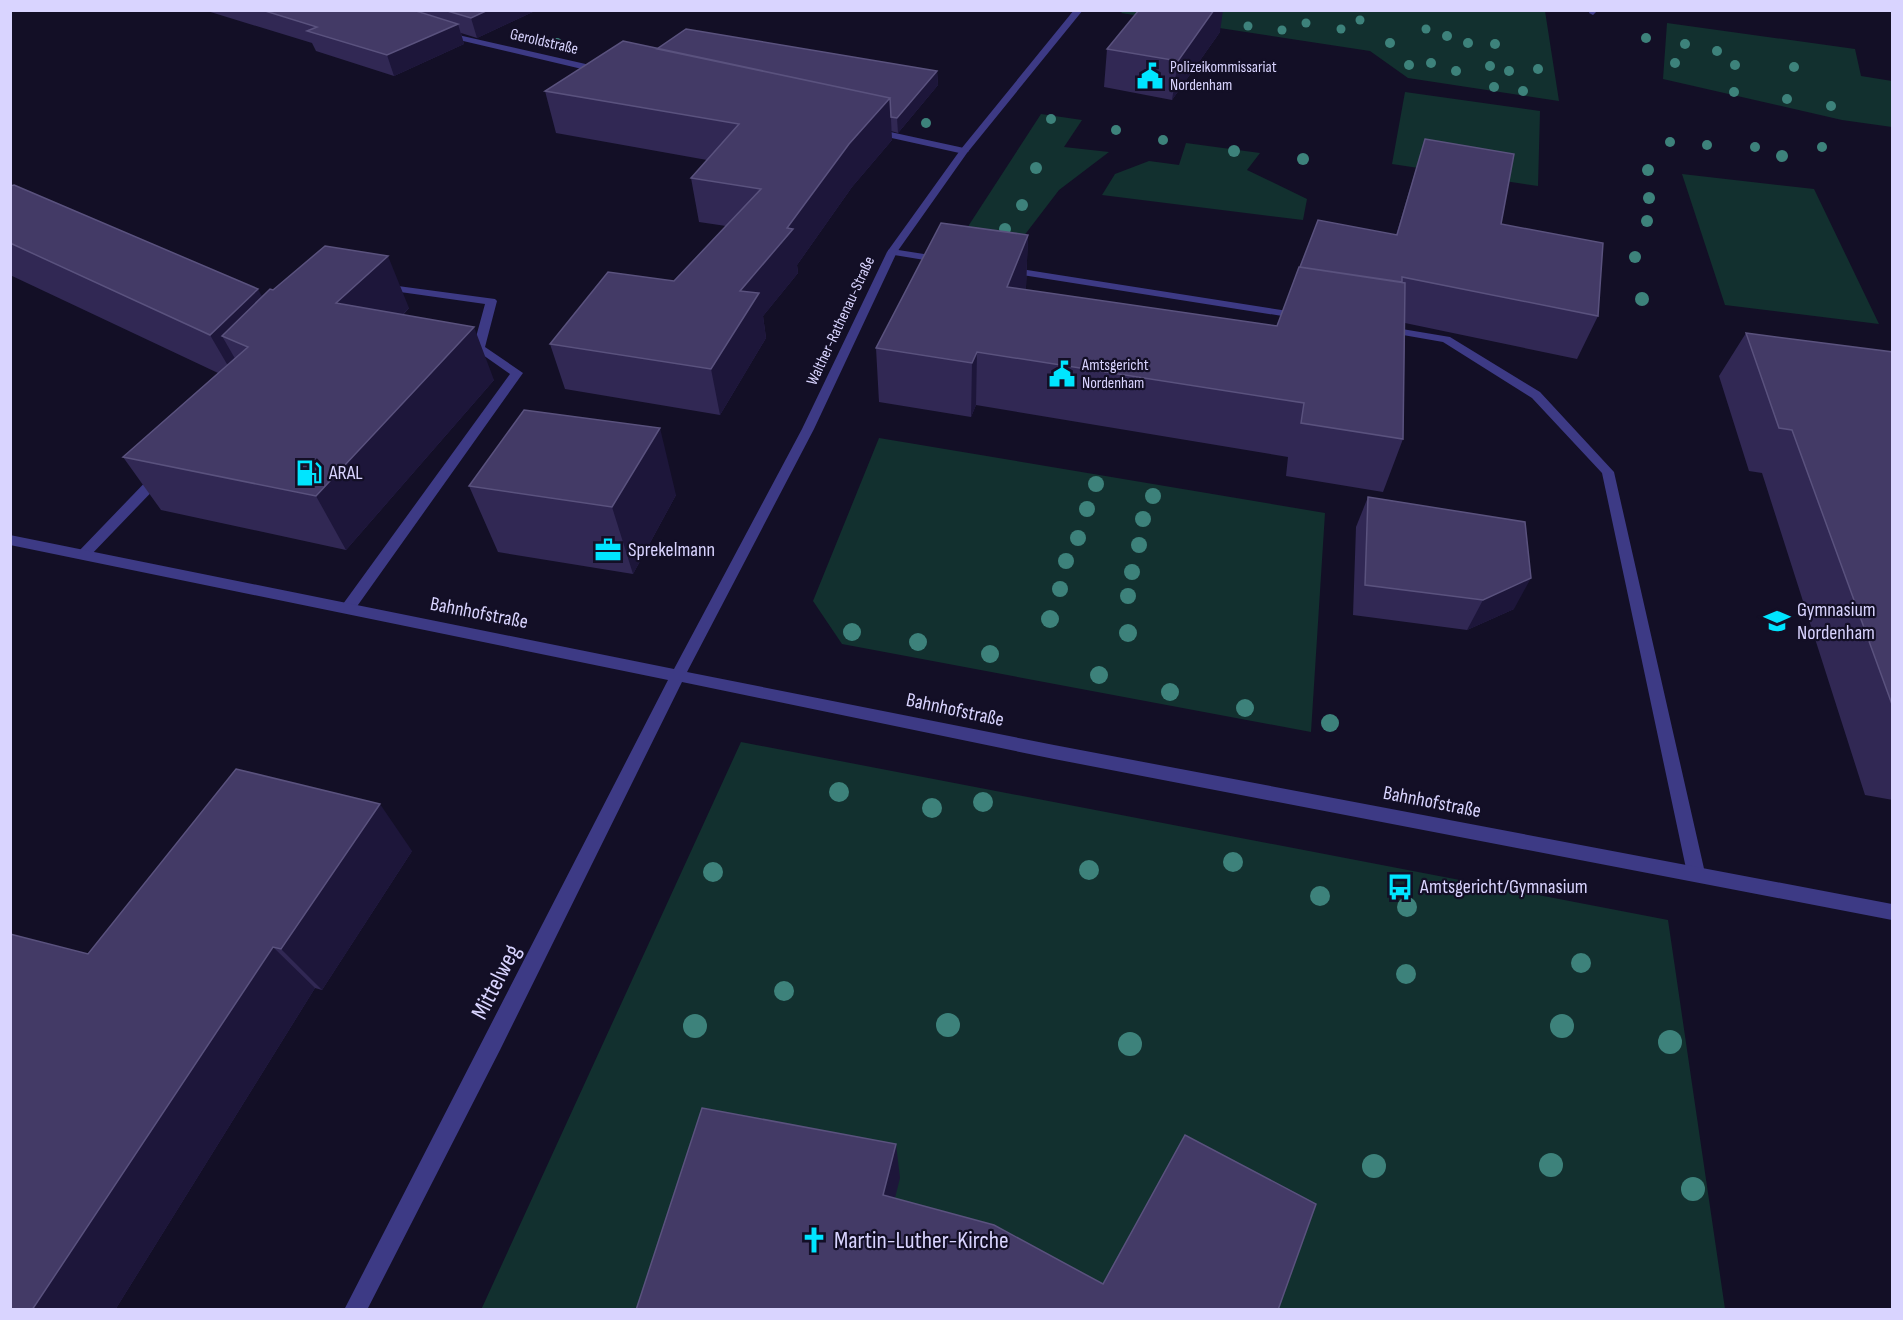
<svg xmlns="http://www.w3.org/2000/svg" width="1903" height="1320" font-family="'Sofia Sans Condensed',sans-serif">
<style>
.green{fill:#12302f}
.lines{fill:none;stroke-linecap:round;stroke-linejoin:round}
.service{fill:#3d3a85;fill-rule:evenodd}
.minor{fill:#3d3a85;fill-rule:evenodd}
.tertiary{fill:#3d3a85;fill-rule:evenodd}
.tree{fill:#3d827b}
.wall{fill:#312854}
.shaded-wall{fill:#1d163a}
.building{fill:#433a66;stroke:#5a527e;stroke-width:1.5}
.labels{text-anchor:middle;dominant-baseline:central;stroke-width:4.5;stroke-linejoin:round;paint-order:stroke}
.far-street-label{font-size:16px;fill:#d9d4ff;stroke:#130f26}
.far-poi-label{font-size:16px;fill:#d9d4ff;stroke:#130f26;text-anchor:start}
.poi-label{font-size:20px;fill:#d9d4ff;stroke:#130f26;text-anchor:start}
.street-label{font-size:20px;fill:#d9d4ff;stroke:#130f26}
.near-street-label{font-size:24px;fill:#d9d4ff;stroke:#130f26}
.near-poi-label{font-size:24px;fill:#d9d4ff;stroke:#130f26;text-anchor:start}
</style>
<rect width="100%" height="100%" fill="#130f26"/>
<path class="green" d="M1124,10L1545,11L1559,101L1408,78L1370,51L1121,13Z
M1667,23L1855,49L1861,76L1892,81V127L1842,120L1663,79Z
M1405,92L1540,111L1538,186L1392,164Z
M1041,114L1082,120L1064,147L1109,152L1059,190L1010,254L956,245Z
M1186,143L1260,153L1247,170L1307,199L1303,220L1102,195L1115,174L1149,161L1179,165Z
M1682,174L1814,189L1879,324L1725,305Z
M879,438L1325,513L1311,732L842,644L813,601Z
M741,742L1668,920L1725,1309L481,1310Z"/>
<g class="lines">
<path class="service" d="M892,249L943,257L948,260L943,263L888,254V250Z
M1008,267L1301,313L1307,316L1301,319L1004,272V268Z
M383,284L495,299L497,301L485,347L523,373L353,612L348,613L341,608L343,604L510,374L473,348L485,304L379,289V285Z
M1384,326L1450,337L1540,392L1614,472L1705,873L1702,878L1696,881L1690,878L1687,873L1602,473L1532,398L1443,342L1380,331L1378,329Z
M160,471L165,472L166,475L165,478L88,558H78L76,555L78,552L155,472Z"/>
<path class="minor" d="M1590,10H1598L1593,15L1589,13Z
M445,32L603,68L607,71L603,74L442,36L441,34Z
M872,128L964,148L969,151L964,154L869,133V129Z"/>
<path class="tertiary" d="M1074,10H1083L967,153L897,252L814,429L687,672L1054,745L1892,904V920L1054,759L682,682L500,1050L367,1310H344L668,680L10,545V535L674,669L802,429L887,252L961,149Z"/>
</g>
<g class="tree">
<circle cx="1360" cy="20" r="4.5"/>
<circle cx="1306" cy="23" r="4.5"/>
<circle cx="1248" cy="26" r="4.5"/>
<circle cx="1341" cy="29" r="4.5"/>
<circle cx="1426" cy="29" r="4.5"/>
<circle cx="1282" cy="30" r="4.5"/>
<circle cx="1447" cy="36" r="5"/>
<circle cx="1646" cy="38" r="5"/>
<circle cx="557" cy="43" r="5"/>
<circle cx="1390" cy="43" r="5"/>
<circle cx="1468" cy="43" r="5"/>
<circle cx="1495" cy="44" r="5"/>
<circle cx="1685" cy="44" r="5"/>
<circle cx="1717" cy="51" r="5"/>
<circle cx="1431" cy="63" r="5"/>
<circle cx="1675" cy="63" r="5"/>
<circle cx="1409" cy="65" r="5"/>
<circle cx="1735" cy="65" r="5"/>
<circle cx="1490" cy="66" r="5"/>
<circle cx="1794" cy="67" r="5"/>
<circle cx="1538" cy="69" r="5"/>
<circle cx="1456" cy="71" r="5"/>
<circle cx="1509" cy="71" r="5"/>
<circle cx="1494" cy="87" r="5"/>
<circle cx="1523" cy="91" r="5"/>
<circle cx="1734" cy="92" r="5"/>
<circle cx="1787" cy="99" r="5"/>
<circle cx="1831" cy="106" r="5"/>
<circle cx="1051" cy="119" r="5"/>
<circle cx="926" cy="123" r="5"/>
<circle cx="1116" cy="130" r="5"/>
<circle cx="1163" cy="140" r="5"/>
<circle cx="1670" cy="142" r="5"/>
<circle cx="1707" cy="145" r="5"/>
<circle cx="1755" cy="147" r="5"/>
<circle cx="1822" cy="147" r="5"/>
<circle cx="1234" cy="151" r="6"/>
<circle cx="1782" cy="156" r="6"/>
<circle cx="1303" cy="159" r="6"/>
<circle cx="1036" cy="168" r="6"/>
<circle cx="1648" cy="170" r="6"/>
<circle cx="1649" cy="198" r="6"/>
<circle cx="1022" cy="205" r="6"/>
<circle cx="1647" cy="221" r="6"/>
<circle cx="1005" cy="229" r="6"/>
<circle cx="1635" cy="257" r="6"/>
<circle cx="1642" cy="299" r="7"/>
<circle cx="1096" cy="484" r="8"/>
<circle cx="1153" cy="496" r="8"/>
<circle cx="1087" cy="509" r="8"/>
<circle cx="1143" cy="519" r="8"/>
<circle cx="1078" cy="538" r="8"/>
<circle cx="1139" cy="545" r="8"/>
<circle cx="1066" cy="561" r="8"/>
<circle cx="1132" cy="572" r="8"/>
<circle cx="1060" cy="589" r="8"/>
<circle cx="1128" cy="596" r="8"/>
<circle cx="1050" cy="619" r="9"/>
<circle cx="852" cy="632" r="9"/>
<circle cx="1128" cy="633" r="9"/>
<circle cx="918" cy="642" r="9"/>
<circle cx="990" cy="654" r="9"/>
<circle cx="1099" cy="675" r="9"/>
<circle cx="1170" cy="692" r="9"/>
<circle cx="1245" cy="708" r="9"/>
<circle cx="1330" cy="723" r="9"/>
<circle cx="839" cy="792" r="10"/>
<circle cx="983" cy="802" r="10"/>
<circle cx="932" cy="808" r="10"/>
<circle cx="1233" cy="862" r="10"/>
<circle cx="1089" cy="870" r="10"/>
<circle cx="713" cy="872" r="10"/>
<circle cx="1320" cy="896" r="10"/>
<circle cx="1407" cy="907" r="10"/>
<circle cx="1581" cy="963" r="10"/>
<circle cx="1406" cy="974" r="10"/>
<circle cx="784" cy="991" r="10"/>
<circle cx="948" cy="1025" r="12"/>
<circle cx="695" cy="1026" r="12"/>
<circle cx="1562" cy="1026" r="12"/>
<circle cx="1670" cy="1042" r="12"/>
<circle cx="1130" cy="1044" r="12"/>
<circle cx="1551" cy="1165" r="12"/>
<circle cx="1374" cy="1166" r="12"/>
<circle cx="1693" cy="1189" r="12"/>
</g>
<path class="wall" d="M204,10H537L477,38L461,33L464,44L394,76L316,51L312,43Z
M1220,32L1172,100L1104,87L1107,49Z
M657,49L937,71L938,85L898,133L891,131L892,140L852,187L797,265L798,273L763,316L766,338L720,415L565,389L550,344L674,281L726,226L699,222L691,178L707,160L556,133L545,91Z
M1425,139L1501,224L1598,316L1577,359L1405,323L1403,439L1383,492L1286,476L1288,457L976,405L971,417L879,402L876,348L1028,235L1026,287L1025,290L1277,326L1396,235Z
M10,186L262,296L273,290L409,308L403,315L494,380L346,550L161,510L123,457L218,373L10,275Z
M1746,333L1893,352V800L1865,795L1762,473L1749,471L1719,376Z
M469,486L676,495L633,574L498,552Z
M1368,497L1514,609L1467,630L1353,615L1356,527Z
M412,851L322,990L315,988L115,1310H10L88,954Z"/>
<path class="shaded-wall" d="M488,10H537L477,38L471,18Z
M1214,10H1223L1220,32L1172,100L1178,61Z
M458,24L464,44L394,76L387,55Z
M937,71L938,85L898,133L897,118Z
M890,98L892,140L852,187L797,265L798,273L763,316L766,338L720,415L711,369L740,291L849,144Z
M1028,235L1026,287L1004,340L1007,287Z
M388,256L409,308L361,356L336,303Z
M258,289L283,336L248,347L222,336L245,376L238,383L210,335Z
M474,327L494,380L346,550L316,496Z
M977,352L976,405L971,417L972,363Z
M660,428L676,495L633,574L612,507Z
M1531,578L1514,609L1467,630L1483,600Z
M380,804L412,851L322,990L281,949Z
M273,947L315,988L115,1310H32Z
M896,1144L900,1178L888,1226L883,1195Z"/>
<path class="building" d="M262,10H413L458,24L387,55L307,31L317,27Z
M444,10H488L471,18Z
M1139,10H1214L1178,61L1107,49Z
M686,29L937,71L897,118L891,117L890,98L657,49Z
M623,41L890,98L849,144L787,228L793,229L740,291L759,293L711,369L550,344L608,272L674,281L761,189L691,178L739,124L545,91Z
M1425,139L1514,154L1501,224L1603,243L1598,316L1402,277V282L1300,267L1318,220L1397,235Z
M14,185L258,289L210,335L10,243V186Z
M941,223L1028,235L1007,287L1277,326L1299,267L1405,283L1403,439L1301,423L1304,403L977,352L972,363L876,348Z
M325,246L388,256L336,303L474,327L316,496L123,457L248,347L222,336L270,289L273,290Z
M1746,333L1893,352V707L1792,430L1779,428Z
M524,410L660,428L612,507L469,486Z
M1368,497L1525,522L1531,578L1483,600L1365,585Z
M236,769L380,804L281,949L273,947L32,1310H10V934L88,954Z
M702,1108L896,1144L883,1195L994,1225L1103,1284L1185,1135L1316,1204L1278,1310H636Z"/>
<defs>
<g id="civic-bare" transform="scale(2.07)"><path d="M-.6-6.5H3V-4.5H.6V-3L4-1V1h2V6H-6V1h2V-1L-.6-3ZM-1.2 2.5V6h2.4V2.5Z" fill="#00e5ff" stroke="#130f26" stroke-width="2.5" paint-order="stroke"/></g>
<g id="fuel-bare" transform="scale(2.07)"><path d="M-5.5-6h7V0h2V4h1.3V-2.5L3-4.5l.8-.8L6-3V5H2.5V1h-1V6h-7ZM-4.2-4.7v3.2H.2V-4.7Z" fill="#00e5ff" stroke="#130f26" stroke-width="2.5" paint-order="stroke"/></g>
<g id="office-bare" transform="scale(2.07)"><path d="M-6-3h4V-5.5h4V-3h4V5H-6ZM-1-4.5V-3h2v-1.5ZM-6 0V1H6V0Z" fill="#00e5ff" stroke="#130f26" stroke-width="2.5" paint-order="stroke"/></g>
<g id="school-bare" transform="scale(2.07)"><path d="M0-5L7-2L0 1L-7-2ZM-4 1L0 2.5L4 1V4Q0 6-4 4Z" fill="#00e5ff" stroke="#130f26" stroke-width="2.5" paint-order="stroke"/></g>
<g id="bus-bare" transform="scale(2.07)"><path d="M-5-6H5V4H4V6H2V4H-2V6H-4V4H-5ZM-3.5-4V0h7V-4ZM-3.5 1.2v1.5H-2V1.2ZM2 1.2v1.5H3.5V1.2Z" fill="#00e5ff" stroke="#130f26" stroke-width="2.5" paint-order="stroke"/></g>
<g id="church-bare" transform="scale(2.07)"><path d="M-1.2-6h2.4v3.5h3.3v2.4h-3.3V6h-2.4V-.1h-3.3v-2.4h3.3Z" fill="#00e5ff" stroke="#130f26" stroke-width="2.5" paint-order="stroke"/></g>
</defs>
<g fill-rule="evenodd">
<use href="#civic-bare" x="1150" y="76"/>
<use href="#civic-bare" x="1062" y="374"/>
<use href="#fuel-bare" x="309" y="473"/>
<use href="#office-bare" x="608" y="550"/>
<use href="#school-bare" x="1777" y="621"/>
<use href="#bus-bare" x="1400" y="887"/>
<use href="#church-bare" x="814" y="1240"/>
</g>
<g class="labels">
<g class="far-street-label">
<text transform="translate(544 42) rotate(13)">Geroldstraße</text>
<text transform="translate(841 321) rotate(-65)">Walther-Rathenau-Straße</text>
</g>
<g class="far-poi-label">
<text x="1170" y="67">Polizeikommissariat<tspan x="1170" dy="18">Nordenham</tspan></text>
<text x="1082" y="365">Amtsgericht<tspan x="1082" dy="18">Nordenham</tspan></text>
</g>
<g class="poi-label">
<text x="329" y="473">ARAL</text>
<text x="628" y="550">Sprekelmann</text>
<text x="1797" y="610">Gymnasium<tspan x="1797" dy="23">Nordenham</tspan></text>
<text x="1420" y="887">Amtsgericht/Gymnasium</text>
</g>
<g class="street-label">
<text transform="translate(479 613) rotate(11)">Bahnhofstraße</text>
<text transform="translate(955 710) rotate(12)">Bahnhofstraße</text>
<text transform="translate(1432 802) rotate(11)">Bahnhofstraße</text>
</g>
<g class="near-street-label">
<text transform="translate(496 982) rotate(-63)">Mittelweg</text>
</g>
<g class="near-poi-label">
<text x="834" y="1240">Martin-Luther-Kirche</text>
</g>
</g>
<rect width="1903" height="1320" fill="none" stroke="#d9d4ff" stroke-width="24"/>
</svg>
